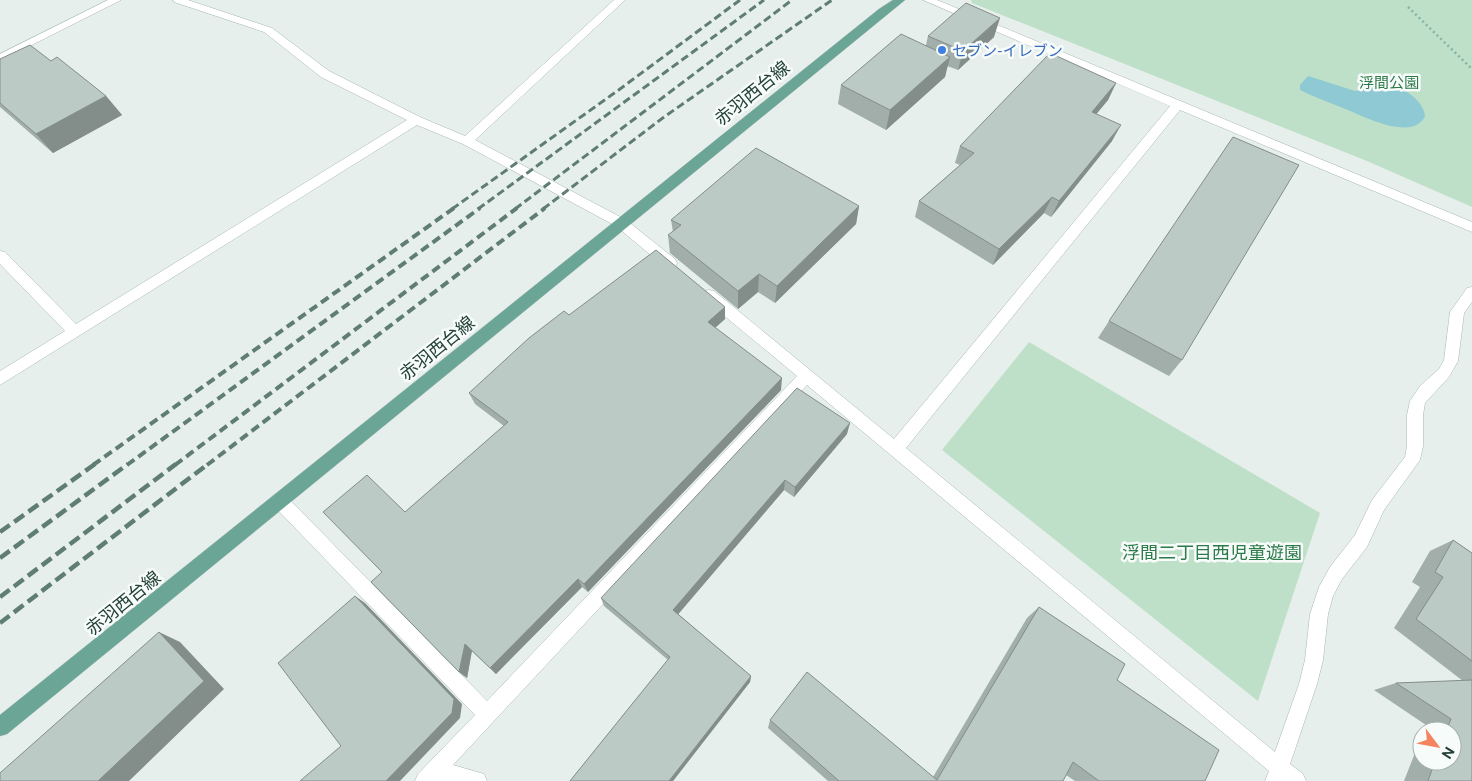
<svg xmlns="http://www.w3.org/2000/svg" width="1472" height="781" font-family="'Public Sans','Noto Sans JP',sans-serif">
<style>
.green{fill:#bfe0c8}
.water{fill:#8ec9d4}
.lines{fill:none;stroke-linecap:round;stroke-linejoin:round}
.minor-casing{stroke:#a8b8b2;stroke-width:1}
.major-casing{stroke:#c2cac8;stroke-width:1}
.path{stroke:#86b3a5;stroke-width:2.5;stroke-dasharray:2 3;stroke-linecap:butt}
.minor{fill:#fff;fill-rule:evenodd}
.major{fill:#6aa596;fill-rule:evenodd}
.rail-far2{stroke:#5f7d75;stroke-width:3;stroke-dasharray:8 4;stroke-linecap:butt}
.rail-far1{stroke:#5f7d75;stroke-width:4;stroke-dasharray:9 5;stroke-linecap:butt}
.rail{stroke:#5f7d75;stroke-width:4.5;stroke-dasharray:12 5.5;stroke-linecap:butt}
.wall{fill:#a1aea9}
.shaded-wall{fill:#838d89}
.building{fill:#bbcac4;stroke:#838d89}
.shop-dot{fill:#3f7fe0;stroke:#f7fbf9;stroke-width:2}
.labels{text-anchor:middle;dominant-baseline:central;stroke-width:5;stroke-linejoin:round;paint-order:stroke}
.far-shop-label{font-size:15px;fill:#366cbe;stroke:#f7fbf9;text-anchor:start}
.far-park-label{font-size:15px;fill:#2d7a4b;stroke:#f7fbf9}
.street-label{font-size:18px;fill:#24423a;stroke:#f7fbf9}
.park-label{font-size:18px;fill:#2d7a4b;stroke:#f7fbf9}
</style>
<rect width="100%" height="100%" fill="#e6efeb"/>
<path class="green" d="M971,0H1472V207L1367,161L972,3Z
M1029,342L1320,513L1258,701L942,450Z"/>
<path class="water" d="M1308,76L1355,91L1361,90L1369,78C1387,78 1424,96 1425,116C1413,143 1361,115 1343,108C1329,102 1314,97 1300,90V85Z"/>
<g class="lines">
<g class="minor-casing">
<path id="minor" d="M108,0H121L0,61V54Z
M173,0H188L272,28L329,71L420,117L465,136L614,0H625L475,140L626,220L675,259L677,263L675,267L670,268L665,267L616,226L463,144L417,125L0,385V371L65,331L0,264V251L5,252L76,324L407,120L321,77L264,32L174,2Z
M923,0H937L1472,222V232L1180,110L906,448L1275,752L1299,684L1305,660L1310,614L1319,587L1330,567L1355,535L1372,500L1405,457L1407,446V415L1410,401L1420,386L1439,369L1444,360L1450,312L1467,288L1472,287V302L1464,313L1458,361L1449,377L1425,403L1423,415V446L1420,460L1384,510L1367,547L1342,579L1333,596L1328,614L1323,660L1317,684L1290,764L1303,774L1306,781H1265L1269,771L807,385L453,765L484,774L487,781H415L418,774L475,715L273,505L271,500L273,495L279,493L285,495L487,701L797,376L704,299L702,295L704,291L709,290L714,291L894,439L1170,106Z"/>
</g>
<g class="major-casing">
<path id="major" d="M893,0H905L7,734L0,736V715L879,9Z"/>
</g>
<path class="path" d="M1408,7L1472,69"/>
<use href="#minor" class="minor"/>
<use href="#major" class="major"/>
<path class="rail-far2" d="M452,209L620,89L740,0
M478,209L764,0
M515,209L792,0
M543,209L664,117L832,0"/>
<path class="rail-far1" d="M93,465L454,208
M127,465L480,208
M175,465L517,208
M207,465L545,208"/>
<path class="rail" d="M0,532L95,464
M0,558L128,464
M0,597L176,464
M0,623L208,464"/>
</g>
<path class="wall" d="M928,36L994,37L958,70L947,66L945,77L886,130L838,104L841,85L926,45Z
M0,59L106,96L122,115L53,153L0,107Z
M1116,83L1108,100L1096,114L1112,141L1051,217L1044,213L993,265L915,217L919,201L960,165L955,163L960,146Z
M859,206L856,224L775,303L758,292L738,309L670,253L668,235L673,232L671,220Z
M725,307V319L715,328L781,390L588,592L582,587L496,674L472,651L467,678L459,672L405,512L504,426L475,404L469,393L569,315Z
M1109,321L1182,360L1169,376L1098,338Z
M847,434L794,497L784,490L678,614L751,676L750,682L673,781H570L668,660L604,606L601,598Z
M1453,540L1472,553V781H1404L1422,735V761H1452V731H1424L1426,725L1374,690L1396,683L1463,681L1394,628L1420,587L1412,582L1430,551Z
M1039,607L1117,680L1205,781H1075L1066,775L1063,781H828L768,728L770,720L933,777L1027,618Z"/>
<path class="shaded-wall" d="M1000,18L994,37L958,70L963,51Z
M950,57L945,77L886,130L890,110Z
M1116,83L1108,100L1084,129L1092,112Z
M106,96L122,115L53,153L36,134Z
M1121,125L1112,141L1051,217L1059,201Z
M1052,197L1044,213L993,265L999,249Z
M859,206L856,224L775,303L777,286Z
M759,274L758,292L738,309V291Z
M725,307V319L708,334V322Z
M782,378L781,390L588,592L584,584Z
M850,423L847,434L794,497L795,487Z
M785,480L784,490L675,618L673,610Z
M578,579L582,587L496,674L490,668Z
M355,596L365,603L462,704L460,718L400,781H386Z
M159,632L180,642L224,689L129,781H98Z
M465,644L472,650L467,678L459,672Z
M751,676L750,682L673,781H669Z"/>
<path class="building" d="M966,3L1000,18L963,51L928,36Z
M901,34L950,57L890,110L841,85Z
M30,45L51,61L57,57L106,96L36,134L0,103V59Z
M1050,53L1116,83L1092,112L1121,125L1059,201L1052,197L999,249L919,201L974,153L960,146Z
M1233,137L1299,165L1182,360L1109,321Z
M756,148L859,206L777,286L759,274L738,291L668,235L681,225L671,220Z
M656,250L725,307L708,322L782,378L584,584L578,579L490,668L465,644L459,672L371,582L382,572L323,512L367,475L405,512L508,422L469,393L529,338L564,311L569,315Z
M797,388L850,423L795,487L785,480L673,610L751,676L669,781H570L670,657L601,598Z
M1453,540L1472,553V661L1416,619L1443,577L1435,572Z
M355,596L454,699L452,713L386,781H300L341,746L278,663Z
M1039,607L1125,664L1117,680L1219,750L1205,781H1099L1073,762L1063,781H839L770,720L807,672L937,780Z
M159,632L204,681L98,781H0V773Z
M1472,680V781H1428L1435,761H1452V731H1446L1451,719L1396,683Z"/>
<circle class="shop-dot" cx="942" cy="50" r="5"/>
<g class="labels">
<g class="far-shop-label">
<text x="952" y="50">セブン-イレブン</text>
</g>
<g class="far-park-label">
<text x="1389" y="82">浮間公園</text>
</g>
<g class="street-label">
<text transform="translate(752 93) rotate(-39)">赤羽西台線</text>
<text transform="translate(437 348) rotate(-39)">赤羽西台線</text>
<text transform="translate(123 603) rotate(-39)">赤羽西台線</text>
</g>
<g class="park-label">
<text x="1212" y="552">浮間二丁目西児童遊園</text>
</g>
</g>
<g transform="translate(1437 746) rotate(122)"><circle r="24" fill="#f7fbf9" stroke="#a3b1ad"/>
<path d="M0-4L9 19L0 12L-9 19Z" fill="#f4845f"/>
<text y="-8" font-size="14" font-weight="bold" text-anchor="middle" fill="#24423a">N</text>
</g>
</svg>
